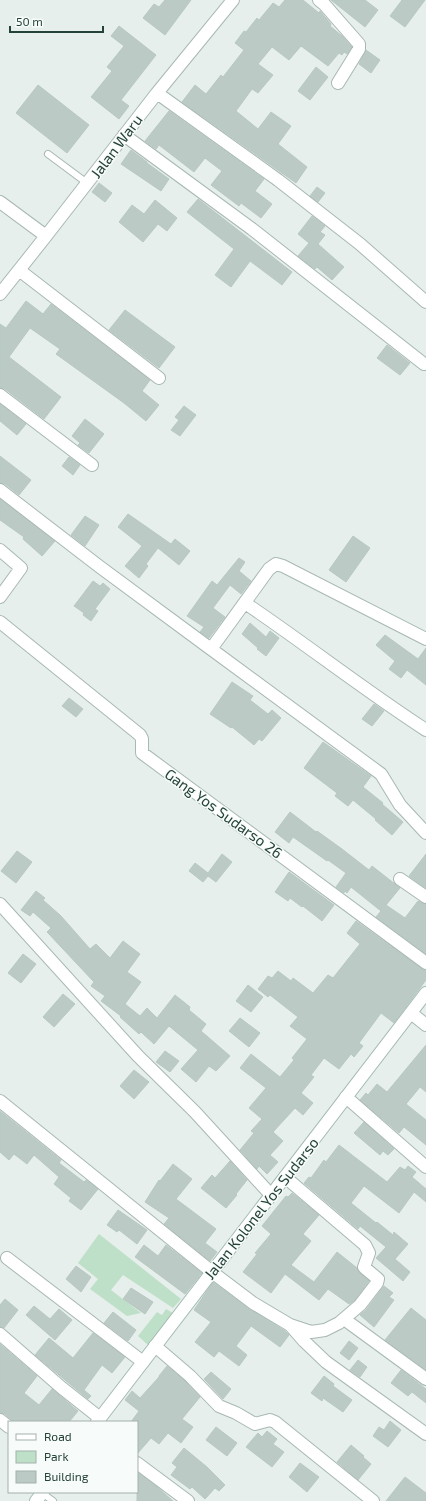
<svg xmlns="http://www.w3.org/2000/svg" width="426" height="1501" font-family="'Exo 2',sans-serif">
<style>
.green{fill:#bfe0c8}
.building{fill:#bbcac4;stroke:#b8c9c2}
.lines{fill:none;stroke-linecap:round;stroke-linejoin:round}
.lane-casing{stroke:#a8b8b2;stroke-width:8}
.street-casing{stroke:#a8b8b2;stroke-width:14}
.secondary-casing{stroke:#a4bbb3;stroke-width:14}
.lane{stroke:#fff;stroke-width:6}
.street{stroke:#fff;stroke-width:12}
.secondary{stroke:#fff;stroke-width:12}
.labels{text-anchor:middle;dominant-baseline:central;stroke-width:3;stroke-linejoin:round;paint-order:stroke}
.street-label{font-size:15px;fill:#24423a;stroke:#f7fbf9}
</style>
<rect width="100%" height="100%" fill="#e6efeb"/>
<path class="green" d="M99,1234L181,1299L173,1308L123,1275L111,1290L141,1313L127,1316L90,1289L98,1279L78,1263Z
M166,1309L173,1313L148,1345L138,1336L157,1312L162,1315Z"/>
<path class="building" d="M165,0H191L165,35L143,18L154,4L159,7Z
M285,0H303L319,13L320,11L331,24L330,26L342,36L352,47L347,54L344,52L342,55L339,53L328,66L301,46L289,60L272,47L258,64L273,75L258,93L252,89L236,111L258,129L271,112L291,126L278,144L307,167L296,183L182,102L195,85L206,94L221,75L223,77L244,50L235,43L244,31L246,32L257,18L259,20L273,3L279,7Z
M331,0H365L378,10L365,27Z
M402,0H425L405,27L390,16Z
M119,26L156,55L121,100L129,106L119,119L91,97L112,71L107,67L124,46L111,36Z
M366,50L380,60L371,73L359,64Z
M316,67L328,77L310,100L298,91Z
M38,85L89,125L67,153L16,113Z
M169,111L264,179L255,191L272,204L261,218L241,203L239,206L211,185L222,171L205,158L194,172L159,145L156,149L145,141Z
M131,150L147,162V163L169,179L161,191L121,164Z
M99,183L112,193L105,202L92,192Z
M317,187L325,193L318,202L310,196Z
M198,199L292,272L282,285L250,261L231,287L215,275L234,249L187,212Z
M155,200L177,218L167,231L158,224L143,242L119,222L132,205L144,214Z
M312,216L325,226L320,232L325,235L318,244L344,267L332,280L317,267L315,269L298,256L309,243L298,234Z
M26,301L43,314L51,304L150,380L142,391L159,405L146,421L124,403L56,354L60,349L30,328L9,357L61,397L44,419L5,389L0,388V324L6,328Z
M125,310L175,347L159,368L109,330Z
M387,345L410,363L400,375L377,358Z
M0,404L26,424L17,435L0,421Z
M184,406L196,415L180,436L171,430L179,420L175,417Z
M85,419L104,434L89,453L78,445L80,443L72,436Z
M0,456L31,480L19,495L5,484L0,483Z
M69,457L80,465L73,475L62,466Z
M0,499L55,541L42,556L23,539L24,537L0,520Z
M128,514L171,544L175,539L190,551L179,565L158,548L146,564L148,566L139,578L125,566L142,546L118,527Z
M85,516L99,525L85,546L71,535Z
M353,536L370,548L346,582L329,570Z
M239,558L245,562L239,571L251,581L241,594L230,585L213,608L225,617L209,638L200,632L204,627L187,616L212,581L217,585Z
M93,581L100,586L103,583L110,589L95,609L98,611L91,621L83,615L84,613L74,606Z
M250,623L266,637L270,631L279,638L266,656L257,649L258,648L242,634Z
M385,635L418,659L426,648V685L407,670L401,678L389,669L395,661L376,645Z
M232,682L253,696L250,700L268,714L272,710L281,718L262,741L259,739L254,745L232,727L231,728L210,714Z
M69,698L83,709L76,717L62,706Z
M374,704L384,711L372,726L362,719Z
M323,742L371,776L363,787L383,803L382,804L403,822L392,835L375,820L376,819L353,800L348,806L335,796L337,793L304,768Z
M290,812L316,832L317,831L342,849L369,870L372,866L400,888L386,905L405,918L418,901L426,904V954L376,917L381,911L351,887L347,893L345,891L344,893L336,887L346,873L328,860L327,861L293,837L289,843L275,832Z
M17,851L32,862L16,883L1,871Z
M222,854L232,862L216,882L208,876L203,882L189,871L195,863L208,873Z
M426,854V888L409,876Z
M289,872L334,905L322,921L303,906L302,907L290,898L288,901L275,892Z
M36,891L45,898L43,900L61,916L90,949L96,944L110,958L123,941L140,954L127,972L141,982L125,1004L140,1016L147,1008L157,1018L175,995L190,1007L189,1010L206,1024L201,1031L230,1056L216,1071L209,1066L196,1082L181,1069L198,1050L169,1026L154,1044L141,1032L139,1034L120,1017L121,1016L101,1001L105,996L91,986L94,982L47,932L51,928L33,912L30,916L21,910Z
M356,921L422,969L426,970V980L394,1023L381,1013L359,1043L363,1046L354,1057L351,1054L339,1069L324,1058L311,1075L314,1077L301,1093L313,1103L303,1115L295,1108L273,1132L283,1141L270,1155L278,1162L267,1174L259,1166L257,1169L240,1150L254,1133L251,1131L262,1119L249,1108L266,1088L240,1068L251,1054L280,1077L294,1060L292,1058L307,1039L290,1026L298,1017L270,995L268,997L258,989L268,976L272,978L278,971L291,981L293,978L313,993L328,975L333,978L360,944L347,933Z
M23,954L36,964L21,983L8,973Z
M248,985L263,997L251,1012L236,1001Z
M63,994L75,1004L54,1027L43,1017Z
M240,1018L260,1033L249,1047L229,1031Z
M426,1045V1092L420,1087L406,1104L426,1120V1145L404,1127L399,1133L360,1100L366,1093L368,1095L377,1084L387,1092Z
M165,1051L179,1061L170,1072L156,1062Z
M134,1070L149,1082L134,1099L120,1086Z
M0,1111L61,1160L59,1163L84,1182L86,1180L98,1189L81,1210L69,1201L71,1198L54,1184L59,1177L34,1155L27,1164L14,1154L9,1160L0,1152Z
M364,1122L394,1149L388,1155L383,1151L380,1155L354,1133Z
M339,1145L387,1182L400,1167L405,1170L408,1166L416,1172L412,1177L426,1189V1202L414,1192L399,1213L364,1186L351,1203L376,1223L377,1222L393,1235L394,1232L408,1244L395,1259L410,1272L403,1281L376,1258L386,1247L360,1226L358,1229L304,1183L309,1177L311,1178L324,1160L326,1162Z
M230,1161L247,1180L236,1194L237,1195L226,1208L201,1188L212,1175L215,1178Z
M173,1164L192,1179L176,1199L216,1229L205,1243L217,1252L210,1261L164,1224L169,1218L145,1202L159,1180L160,1181Z
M292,1193L319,1215L303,1234L311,1241L291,1265L314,1282L337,1252L357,1268L359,1272L369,1281L355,1300L349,1304L328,1289L319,1300L285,1274L271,1293L243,1272L257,1254L255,1253L271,1234L262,1226L286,1196L288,1197Z
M118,1210L147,1230L137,1244L119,1230L117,1232L107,1225Z
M144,1245L158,1256L166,1245L202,1273L185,1294L135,1257Z
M76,1266L91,1277L81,1292L66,1279Z
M213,1282L249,1309L285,1331L289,1335L280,1347L251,1326L236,1346L247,1355L239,1366L219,1351L214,1357L195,1342L211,1322L194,1310Z
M384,1286L393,1293L389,1297L394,1300L374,1327L360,1315L366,1310Z
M131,1288L153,1302L145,1314L123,1299Z
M5,1299L18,1310L4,1328L0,1327V1305Z
M34,1306L50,1319L59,1309L72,1320L55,1340L26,1315Z
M411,1308L426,1320V1370L385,1340Z
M113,1312L136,1330L128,1341L104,1323Z
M93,1333L125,1357L112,1373L102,1365L84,1390L91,1396L88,1399L35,1355L49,1338L73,1358Z
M349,1341L358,1348L349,1360L340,1353Z
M0,1344L37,1376L24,1393L39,1405L52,1389L78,1411L69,1422H14L5,1414L0,1413Z
M358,1360L367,1367L360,1377L350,1370Z
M167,1366L185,1381L200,1397L182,1419L193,1427L181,1443L168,1433L159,1444L151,1438L137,1454V1422H131L139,1411L125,1400L132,1391L140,1398L159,1377V1376Z
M401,1370L426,1389V1403L412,1392L408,1396L391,1383Z
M211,1372L231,1389L223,1399L204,1379Z
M324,1376L334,1384L333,1386L352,1400L343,1412L323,1398L322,1401L311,1393Z
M390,1421L401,1430L388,1447L373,1436L379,1427L384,1430Z
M216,1427L237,1443L227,1456L206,1440Z
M267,1431L277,1439L273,1444L284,1452L272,1467L246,1447L258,1433L262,1437Z
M351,1445L364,1456L363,1457L371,1464L358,1480L337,1462Z
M184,1448L207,1467L225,1485L219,1491L215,1488L205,1499L192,1487L190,1489L171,1475L177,1467L172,1463Z
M300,1463L319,1477L307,1492L289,1477Z
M137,1472L156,1486L173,1501H137Z
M405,1477L426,1493V1501H386Z"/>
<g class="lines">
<g class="lane-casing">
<path id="lane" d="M48,154L87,183
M42,1493L53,1501"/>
</g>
<g class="street-casing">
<path id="street" d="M319,0L324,4L359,44V49L338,83
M157,93L278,180L360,244L426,302
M124,135L252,229L424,364
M0,202L46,236
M19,270L159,378
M0,294L46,236L157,93L233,0
M0,395L92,465
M0,490L100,567L211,649L269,569L276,564L283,566L426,639
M0,550L21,568L0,597
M245,603C306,644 364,690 426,730
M0,622L140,735L142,739V753L426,963
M211,649L381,774L400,805L426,833
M400,879L426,897
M0,904L138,1056L195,1112L271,1195
M411,1013L426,1025
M346,1097L426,1167
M0,1101L212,1272L253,1303L290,1325L311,1332L325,1330L339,1323L360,1305L377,1283L378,1279L366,1269L364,1267L369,1253L365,1245L285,1177
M7,1258L143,1362
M344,1319L426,1379
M291,1326L304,1341L326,1362L426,1434
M0,1334L62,1388L100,1418
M155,1346L190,1376L219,1406L236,1413L255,1424L270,1420L275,1422L373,1501
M0,1420L9,1427
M137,1463L188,1501"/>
</g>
<g class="secondary-casing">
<path id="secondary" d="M97,1422L426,993
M36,1501L43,1492"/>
</g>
<use href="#lane" class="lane"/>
<use href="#street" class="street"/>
<use href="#secondary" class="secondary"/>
</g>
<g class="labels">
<g class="street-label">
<text transform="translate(116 146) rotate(-53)">Jalan Waru</text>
<text transform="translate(224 813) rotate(36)">Gang Yos Sudarso 26</text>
<text transform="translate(261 1208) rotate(-52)">Jalan Kolonel Yos Sudarso</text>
</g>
</g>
<rect x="8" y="1421" width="130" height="72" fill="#f7fbf9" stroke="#a3b1ad"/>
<rect x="16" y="1434" width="20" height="6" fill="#ffffff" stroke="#a3b1ad"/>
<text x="44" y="1441" font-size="12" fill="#24423a">Road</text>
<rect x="16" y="1451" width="20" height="12" fill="#bfe0c8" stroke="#a3b1ad"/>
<text x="44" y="1461" font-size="12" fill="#24423a">Park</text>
<rect x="16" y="1471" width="20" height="12" fill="#bbcac4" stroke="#a3b1ad"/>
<text x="44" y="1481" font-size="12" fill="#24423a">Building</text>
<path d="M10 26v6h93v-6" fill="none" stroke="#24423a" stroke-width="2"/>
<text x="16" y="26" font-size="12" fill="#24423a" stroke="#f7fbf9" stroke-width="3" paint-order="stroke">50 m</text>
</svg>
